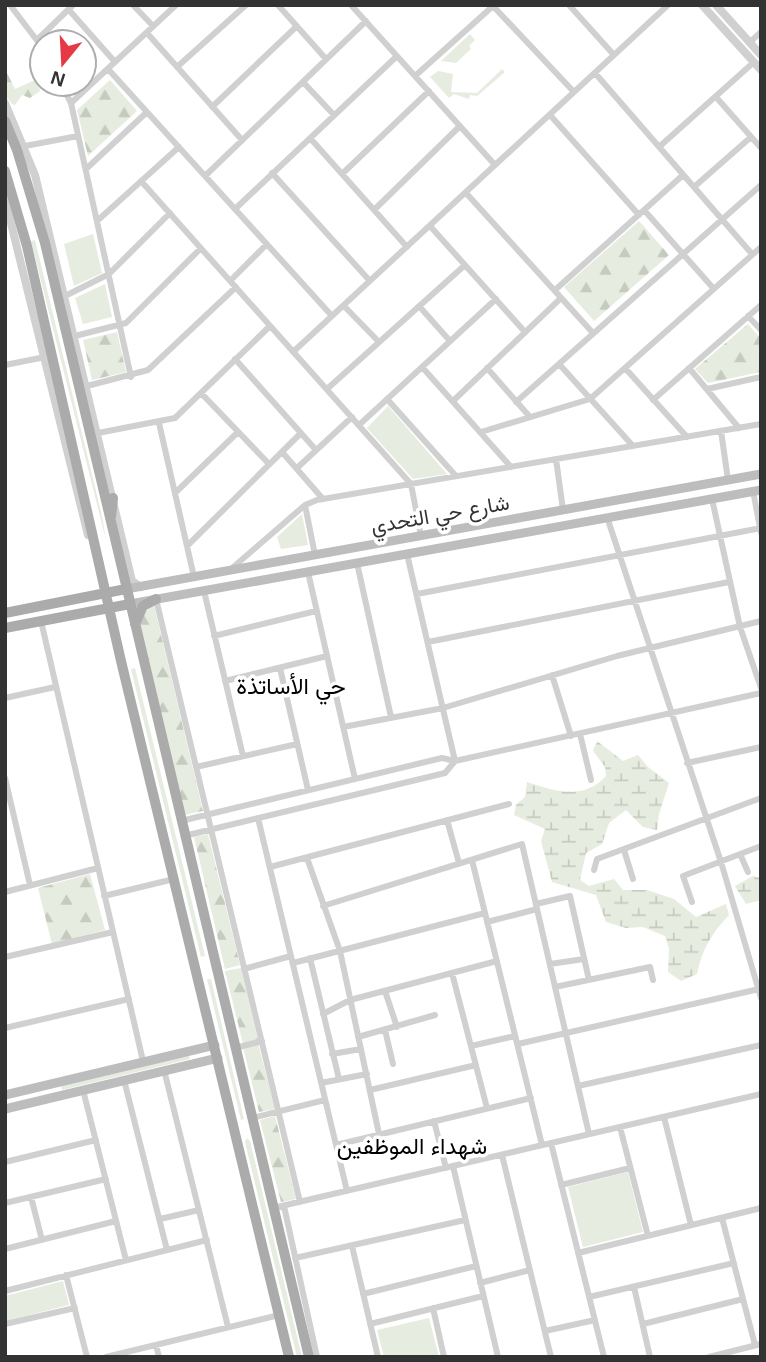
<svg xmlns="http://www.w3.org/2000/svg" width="766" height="1362" font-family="Helvetica,Vazirmatn,sans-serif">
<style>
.green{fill:#e6ecdf}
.forest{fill:url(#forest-firs)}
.wetland{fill:url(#wetland-marsh)}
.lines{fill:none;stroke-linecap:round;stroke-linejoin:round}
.minor{stroke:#d0d0d0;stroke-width:6}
.tertiary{stroke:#d0d0d0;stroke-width:8}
.secondary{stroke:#bdbdbd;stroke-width:9}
.primary{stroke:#ababab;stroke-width:10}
.labels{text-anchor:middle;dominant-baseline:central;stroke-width:7;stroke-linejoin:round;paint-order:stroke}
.street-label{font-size:21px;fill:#333;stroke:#fff}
.neighbourhood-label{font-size:23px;fill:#000;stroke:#fff}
</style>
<defs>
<pattern id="forest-firs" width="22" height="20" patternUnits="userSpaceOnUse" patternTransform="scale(1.75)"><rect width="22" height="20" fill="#e6ecdf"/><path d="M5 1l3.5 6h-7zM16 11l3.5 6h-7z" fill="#c6cbc0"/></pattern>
<pattern id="wetland-marsh" width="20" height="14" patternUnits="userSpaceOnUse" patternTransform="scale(1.75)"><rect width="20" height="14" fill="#e6ecdf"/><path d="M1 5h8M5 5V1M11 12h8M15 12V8" fill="none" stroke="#c6cbc0"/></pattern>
</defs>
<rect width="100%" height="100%" fill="#fff"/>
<path class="green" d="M470,34L475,40L469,46L471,49L456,63L441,61Z
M502,69L505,72L477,96L470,95L469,99L454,94L449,98L430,77L438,71L453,74L451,92L477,93Z
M93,234L102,273L74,286L64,244Z
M35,240L102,516L106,540L31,241Z
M105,284L112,317L83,324L75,298Z
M388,406L447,474L413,479L367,428Z
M302,514L308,545L281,549L277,537Z
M135,668L205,956L201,957L131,669Z
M207,979H211L244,1119L241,1120Z
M189,1055L190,1059L62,1090L61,1086Z
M247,1138L250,1141L302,1357H297L245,1142Z
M628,1172L643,1232L583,1247L568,1187Z
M63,1281L69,1305L5,1321V1296Z
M429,1318L439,1357H384L377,1330Z"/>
<path class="forest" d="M7,73L15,89L37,79L40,91L30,98L22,95L15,105L12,104L5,95Z
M110,80L137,111L88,156L77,110Z
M639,221L669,255L594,321L564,287Z
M748,324L761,339V372L708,383L695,369Z
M117,332L126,372L92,380L83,340Z
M154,605L203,811L184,815L139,624L143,614Z
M208,834L240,965L225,969L194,837Z
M90,874L105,930L52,944L38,888Z
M241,968L258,1040L243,1044L225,971Z
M258,1043L275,1109L259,1112L243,1047Z
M275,1116L296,1199L281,1202L260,1120Z"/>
<path class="wetland" d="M597,741L623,761L638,755L648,767L669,783L659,814L657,830L643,827L626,810L609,823L602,844L586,853L580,880L589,886L614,879L623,890H647L674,899L696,917L726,904L729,915C712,933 702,949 697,974L681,981L668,972L669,948L665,936L643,927L626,928L606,922L596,895L552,882L541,841L545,829L514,815L516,805L525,797L527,782C555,791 583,801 606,776L605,767L593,751Z
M753,876L761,878V900L746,904L735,886Z"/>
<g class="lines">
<path class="minor" d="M10,5L42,47
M133,5L153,26
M278,5L326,59
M351,5L495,165
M492,5L574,92
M569,5L614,55
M69,10L115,62
M147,33L242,140
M38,39L73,5
M749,43L761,32
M177,67L246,5
M108,69L332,316
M595,73L752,254
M415,76L493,6
M303,82L334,115
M61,84L71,103L131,377
M716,97L761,148
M71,103L176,5
M212,107L297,26
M550,115L639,215
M310,138L407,247
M25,146L78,136
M659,147L754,62
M86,169L147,112
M272,173L370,281
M342,174L429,91
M205,176L366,21
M141,181L411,484L421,536
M694,187L751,137
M466,193L593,333
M235,209L397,56
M374,210L460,126
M644,210L714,289
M97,221L179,147
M430,226L525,332
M230,281L267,244
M555,290L683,175
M65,296L109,274L170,213
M344,306L379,342
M419,306L450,341
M748,316L761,330
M75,336L126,323L201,248
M293,352L668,5
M235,359L316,450
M559,364L633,446
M5,365L45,357
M422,367L511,467
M487,368L530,417
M625,368L687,437
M689,368L739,428
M87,386L148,370L236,287
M327,389L465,265
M707,389L761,377
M201,393L269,464
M387,399L456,476
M653,400L761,305
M453,401L561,298
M516,402L761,185
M159,423L194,577
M359,425L496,299
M721,431L728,480
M481,432L590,399L761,247
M98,433L175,418L270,326
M282,452L323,499
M556,459L563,510
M297,468L352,417
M753,491L761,533
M175,493L238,432
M712,499L740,627L761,688
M305,505L315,555
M607,517L721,862L761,998
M187,546L301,433
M357,563L391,717
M231,569L305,505L317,500L761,424
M308,572L355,779
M204,591L243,756
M417,594L761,528
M156,599L300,1202
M41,621L143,1061
M214,636L316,611
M428,642L729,582
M280,668L308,790
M552,675L571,736
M225,681L327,656
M5,698L55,687
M343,727L443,708L617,656L761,621
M580,734L591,780
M687,763L761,747
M196,767L297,744
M5,778L30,885
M258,818L347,1191
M447,820L459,863
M181,821L442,758L455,761L761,693
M184,836L445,773L455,761L407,554
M624,850L633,879
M740,854L748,872
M307,858L340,951L379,1134
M472,860L542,1145
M270,867L509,804
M594,870L597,859L761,798
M5,892L98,868
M104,896L174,879
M692,902L683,876L761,846
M536,904L570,896L589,980
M323,906L522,844L589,1134
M487,922L537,909
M5,957L113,932
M310,958L339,1079
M293,963L485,913
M550,964L584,959
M244,969L291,956
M452,973L487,1108
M555,987L650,967L653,980
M385,991L397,1027
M323,1014L350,1000L497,961
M5,1028L129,999
M385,1030L393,1064
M358,1037L435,1015
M518,1044L759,989
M471,1046L515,1036
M235,1048L262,1041
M332,1054L361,1049
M164,1070L228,1327
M124,1080L167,1250
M321,1083L367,1074
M578,1086L761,1045
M83,1090L126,1260
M370,1090L476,1065
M664,1117L691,1225
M252,1118L325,1100
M434,1121L446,1168
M620,1127L648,1236
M551,1143L604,1357
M336,1145L531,1098
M502,1155L551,1357
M5,1162L96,1140
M453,1166L498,1357
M561,1185L630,1168
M31,1197L42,1240
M5,1203L106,1179
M284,1206L317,1357
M273,1208L761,1094
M722,1218L755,1345
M160,1219L199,1210
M352,1246L378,1357
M5,1249L116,1221
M578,1253L761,1208
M295,1258L465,1220
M66,1275L87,1357
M480,1283L530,1270
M634,1287L650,1357
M5,1291L207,1240
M363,1294L476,1266
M589,1297L734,1263
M433,1308L444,1357
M5,1324L75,1308
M370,1324L483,1296
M643,1324L743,1299
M545,1331L595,1320
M156,1345L159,1357
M106,1357L279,1315
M709,1357L761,1344"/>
<path class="tertiary" d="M702,5L761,70
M716,5L761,55
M5,103L35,175L132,581L141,587
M5,199L88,535"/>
<path class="secondary" d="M126,589L761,474
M130,604L761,490
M5,1095L215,1045
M5,1109L218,1058"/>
<path class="primary" d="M5,121L17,150L45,243L309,1357
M5,171L27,246L121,661L289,1357
M111,517L113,498
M5,613L126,589
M135,624L143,606L156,599
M5,628L130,604"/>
</g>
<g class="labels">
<g class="street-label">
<text transform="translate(440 514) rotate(-10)">شارع حي التحدي</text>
</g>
<g class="neighbourhood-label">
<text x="291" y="686">حي الأساتذة</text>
<text x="412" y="1146">شهداء الموظفين</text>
</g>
</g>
<rect width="766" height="1362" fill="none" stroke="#333333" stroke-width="14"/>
<g transform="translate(63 63) rotate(198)"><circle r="33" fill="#ffffff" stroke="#adadad" stroke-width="2"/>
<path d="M0-5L12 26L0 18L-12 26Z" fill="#e63946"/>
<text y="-10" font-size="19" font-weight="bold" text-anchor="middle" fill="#333333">N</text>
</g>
</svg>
